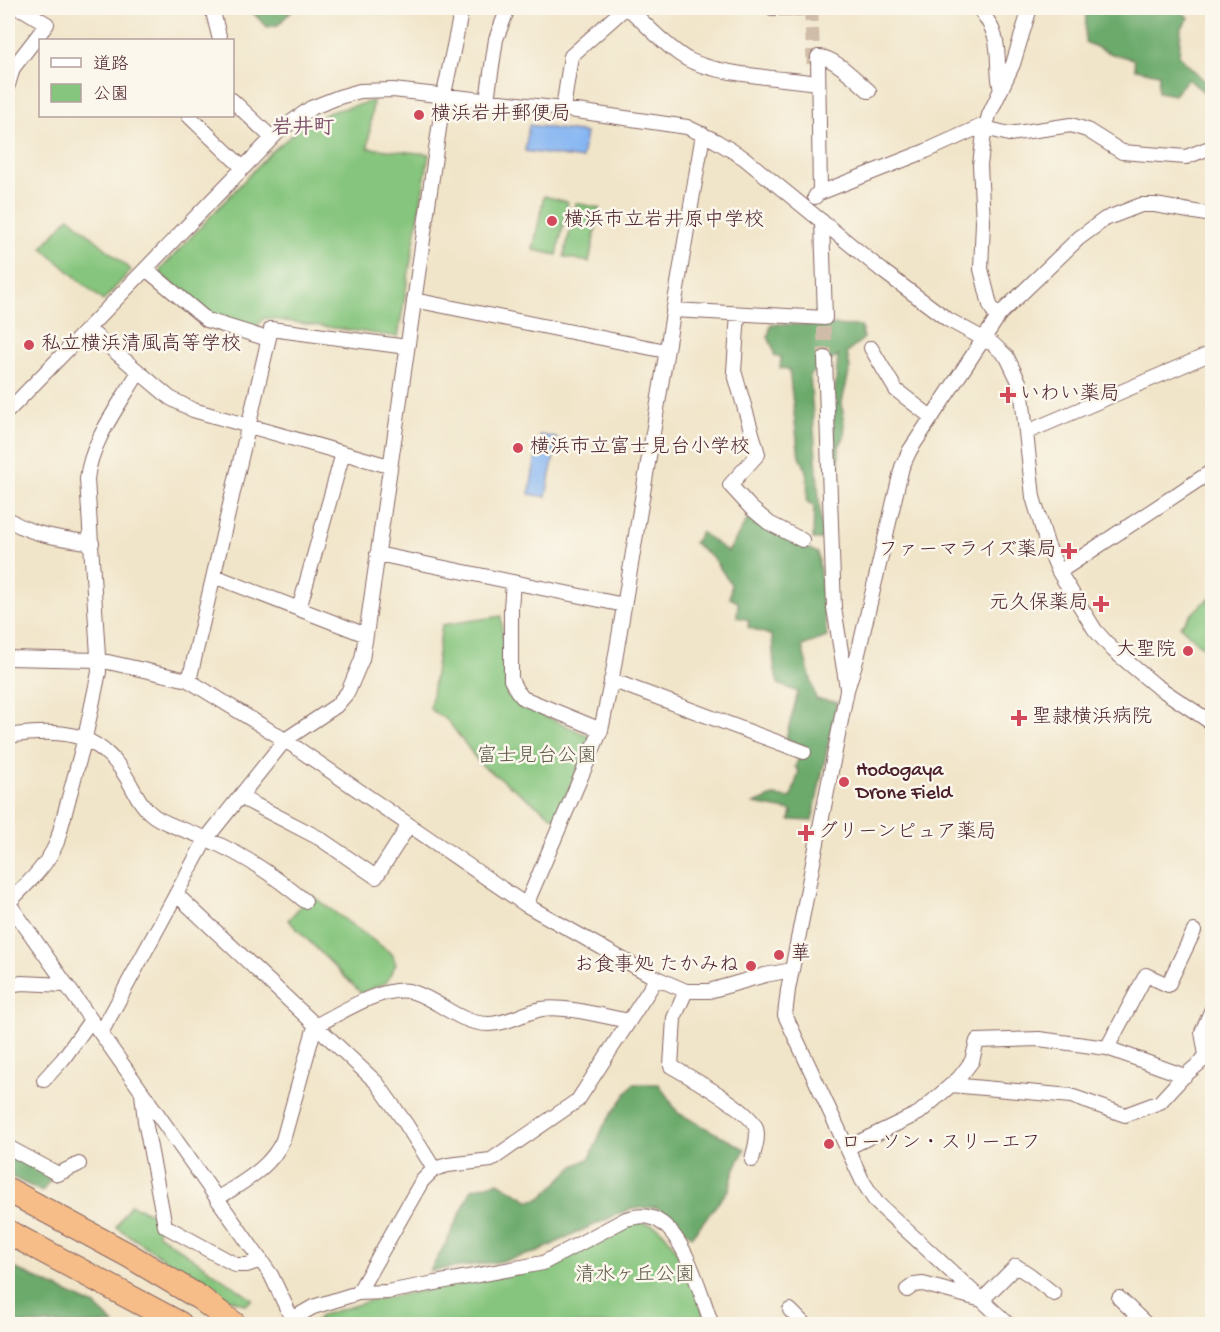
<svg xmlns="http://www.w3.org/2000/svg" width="1220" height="1332" font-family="'Gochi Hand','Klee One',sans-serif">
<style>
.green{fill:#85c57d;stroke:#687254;stroke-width:1.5}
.forest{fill:#6caa6c;stroke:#5b644c;stroke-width:1.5}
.water{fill:#86b6f2;stroke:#686a8e;stroke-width:1.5}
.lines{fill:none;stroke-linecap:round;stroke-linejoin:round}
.street-tunnel{stroke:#d0bda9;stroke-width:14;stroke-dasharray:14 7;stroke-linecap:butt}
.street-casing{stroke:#846462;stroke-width:16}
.highway-casing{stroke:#846462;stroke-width:26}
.street{stroke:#fff;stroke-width:14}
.highway{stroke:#f7bd88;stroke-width:24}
.poi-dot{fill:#d1495b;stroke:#fbf7ec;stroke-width:2}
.labels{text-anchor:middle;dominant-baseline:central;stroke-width:5;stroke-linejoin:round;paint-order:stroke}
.poi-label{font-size:20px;fill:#4a1f2b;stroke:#fbf7ec;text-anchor:start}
.park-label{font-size:20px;fill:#5f5948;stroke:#fbf7ec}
.neighbourhood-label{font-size:21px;font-weight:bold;fill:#7d506b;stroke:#fbf7ec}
</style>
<rect width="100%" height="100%" fill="#fbf7ec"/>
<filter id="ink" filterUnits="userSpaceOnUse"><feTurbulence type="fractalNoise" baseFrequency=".0167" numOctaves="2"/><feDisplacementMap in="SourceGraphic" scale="12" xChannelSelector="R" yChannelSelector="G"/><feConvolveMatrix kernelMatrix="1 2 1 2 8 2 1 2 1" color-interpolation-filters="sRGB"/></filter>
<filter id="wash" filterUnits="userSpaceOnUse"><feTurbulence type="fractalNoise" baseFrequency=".008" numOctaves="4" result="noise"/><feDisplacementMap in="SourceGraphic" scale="24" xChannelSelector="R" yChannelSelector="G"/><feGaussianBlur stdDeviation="1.35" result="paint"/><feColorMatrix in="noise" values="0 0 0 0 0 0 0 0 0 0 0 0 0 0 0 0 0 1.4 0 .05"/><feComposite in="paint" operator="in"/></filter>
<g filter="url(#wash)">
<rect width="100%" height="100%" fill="#f1e5c9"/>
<path class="green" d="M375,8H455L454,11L376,13Z
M373,101L368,148L429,154L398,337L264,318L254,330L211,315L161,275V269L271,152L299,129L330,112Z
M544,196L568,202L557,255L533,250Z
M576,203L600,208L589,262L564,257Z
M69,217L131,270L103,301L42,248Z
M1212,597V656L1180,626L1202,604Z
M501,616L506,688L518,704L591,737L556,819L480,764L449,722L430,709L442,625Z
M311,895L392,954L396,964L386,983L361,993L288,920Z
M130,1205C151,1213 156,1210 158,1234L252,1299L246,1305L225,1297L204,1285L116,1227Z
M642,1223C646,1224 651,1224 655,1226C678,1237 698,1301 708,1324H315L314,1323L322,1315L373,1300L550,1267L612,1231L629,1224Z"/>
<path class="forest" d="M248,8H294L278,25L267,27Z
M1086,8H1177L1189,18L1181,29L1179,56L1212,88V95L1210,97L1188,79L1174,95L1158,92L1159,74L1135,69L1134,59L1112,54L1085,42Z
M771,324L861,326L864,338L847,353L850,368L842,402L845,435L839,447V482L835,483L832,423L838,356L810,375L822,539H813L814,505L807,502C808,486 809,469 799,457L789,369L780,368L781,357L774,355V350L768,337Z
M750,515L769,530L818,553L827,637L802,646L816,699L837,702L812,821L790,820L792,811L754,804L773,796L791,798L799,771L795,767L803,747L786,738L798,692L778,684L774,666L772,636L748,627L749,620L737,617L738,602L730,598L731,584L713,558L694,543L701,532L728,552Z
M633,1084H659L678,1113L745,1149L735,1168L729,1189L692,1236L656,1207L630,1209L569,1236L538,1252L497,1262L430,1271L448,1239L472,1189L498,1182L530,1201L541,1198L574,1166L590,1158L604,1125Z
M8,1150L54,1174L42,1192L8,1175Z
M8,1265L95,1306L114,1324H10L11,1322L8,1315Z"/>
<path class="water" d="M529,125L586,133L582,159L525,151Z
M540,435L557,438L546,497L529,494Z"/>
</g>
<g filter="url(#ink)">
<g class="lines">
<path class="street-tunnel" d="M811,8L814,71
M823,306L825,358"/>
<g class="street-casing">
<path id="street" d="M212,8L220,40
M628,8C646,24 665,46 687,59C716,75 782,78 817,83
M772,8H801
M979,8C986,17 992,26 995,37C1000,54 996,73 1001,90
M8,85L13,68L47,24L24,10L15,8
M232,100L272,138
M487,100L496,39L508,8
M563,109L571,56L625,8
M189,116L243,168
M985,128L1009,134L1071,125L1087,130L1122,152L1186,157L1212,147
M820,193L818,57C833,55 857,81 869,91
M815,197L817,194L926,151L986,124
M146,269L207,320L268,339
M414,300L666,351
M673,310L825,318L822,221
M738,314L734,371L758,454L730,485L751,508L769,523L802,540
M997,319L990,305L981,269L983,222L980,165L984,133L989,115L1013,64L1030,8
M88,329L170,398L193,410L389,466
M871,348L896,390L931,417
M825,358L834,608L847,688
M8,411L279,131L311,108L339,97L360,91L393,90L563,109L687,127L716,141L744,158L884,272L947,319L993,344L1007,357L1021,386L1033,497L1047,544L1059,572L1095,630L1113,650L1155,685L1212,723
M1027,432L1212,353
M8,519C32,536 63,538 92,543
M377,554L624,605
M1059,572L1212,471
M214,576L366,635
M513,582L511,608V680L517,691L523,698L601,730
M299,609L343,453
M858,654L847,690L788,990L785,1015L862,1180L876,1202L1008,1324
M8,658L99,660L188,680L285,740L526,905L654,977L686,991H709L765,975L792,970
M857,658L902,467L910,450L1000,314L1079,238L1105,219L1141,205H1155L1212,215
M611,680L804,752
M189,681L271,329L407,347
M8,736C56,729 96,729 125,775C134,789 140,806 154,816C170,827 191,831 209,840C247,857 273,875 305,901
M240,797L319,838L376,877L409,825
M176,894L377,1083L406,1124L434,1169
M8,902L271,1275L292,1319L296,1324
M8,903C27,884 47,866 57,842L85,738L99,672L87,479C91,441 119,406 138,373
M526,905L601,730L612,678L703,134
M8,985L22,983L65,985
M686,991L674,1018L671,1066C689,1077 750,1109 756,1128C759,1139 754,1150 752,1160
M101,1033L206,839L285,740L336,706L348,692L362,659L366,635L444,94L462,8
M1107,1048L1146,975L1168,985L1194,931
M44,1080L63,1059L91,1020
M951,1085L1071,1096L1125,1115L1160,1102L1182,1078L1201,1062L1206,1055L1202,1032L1212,1009
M142,1094L145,1121L165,1226L236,1265H247L261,1260
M8,1147L58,1174L79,1164
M847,1148L919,1113L959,1078L972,1061L977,1041L1039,1039L1107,1048L1185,1076
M217,1199C242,1182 270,1169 283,1140L315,1026C341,1013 379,987 409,991C419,993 429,999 438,1004C454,1014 470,1024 489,1024C507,1024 525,1012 542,1009C564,1005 606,1017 629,1021
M907,1290L914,1285L923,1284L982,1300L1016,1266L1030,1275L1054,1294
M358,1293L422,1181L434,1169L448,1165L491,1160L578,1100L657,978
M1119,1298L1146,1324
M790,1310L804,1324
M292,1319L313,1307L358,1293L387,1292L543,1263L626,1219C634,1217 642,1215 649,1217C683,1224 700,1293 711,1322L713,1324"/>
</g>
<g class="highway-casing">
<path id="highway" d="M8,1190L130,1256L200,1298L234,1324
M8,1232L180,1324"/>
</g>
<use href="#street" class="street"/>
<use href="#highway" class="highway"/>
</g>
</g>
<g class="poi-dot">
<circle cx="419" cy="115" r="6"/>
<circle cx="552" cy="221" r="6"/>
<circle cx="29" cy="345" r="6"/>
<path d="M1005 386h6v6h6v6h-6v6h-6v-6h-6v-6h6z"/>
<circle cx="518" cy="448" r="6"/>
<path d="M1066 542h6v6h6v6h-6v6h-6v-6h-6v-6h6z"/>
<path d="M1098 595h6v6h6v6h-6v6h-6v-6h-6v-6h6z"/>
<circle cx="1188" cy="651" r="6"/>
<path d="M1016 709h6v6h6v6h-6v6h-6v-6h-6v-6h6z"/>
<circle cx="844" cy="782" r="6"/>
<path d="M803 824h6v6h6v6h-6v6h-6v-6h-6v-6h6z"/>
<circle cx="779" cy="955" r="6"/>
<circle cx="751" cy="966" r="6"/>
<circle cx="829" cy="1144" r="6"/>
</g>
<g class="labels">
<g class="poi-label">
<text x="431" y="115">横浜岩井郵便局</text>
<text x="564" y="221">横浜市立岩井原中学校</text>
<text x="41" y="345">私立横浜清風高等学校</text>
<text x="1020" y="395">いわい薬局</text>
<text x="530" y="448">横浜市立富士見台小学校</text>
<text x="1057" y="551" text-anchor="end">ファーマライズ薬局</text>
<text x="1089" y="604" text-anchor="end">元久保薬局</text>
<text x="1176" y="651" text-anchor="end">大聖院</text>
<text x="1032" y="718">聖隷横浜病院</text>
<text x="856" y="771">Hodogaya<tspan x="856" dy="23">Drone Field</tspan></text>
<text x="818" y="833">グリーンピュア薬局</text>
<text x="791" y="955">華</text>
<text x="739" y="966" text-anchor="end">お食事処 たかみね</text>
<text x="841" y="1144">ローソン・スリーエフ</text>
</g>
<g class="park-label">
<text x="537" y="757">富士見台公園</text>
<text x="635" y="1276">清水ヶ丘公園</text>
</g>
<g class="neighbourhood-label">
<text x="303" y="129">岩井町</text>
</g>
</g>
<rect width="1220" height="1332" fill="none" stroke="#fbf7ec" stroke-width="30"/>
<rect x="39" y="39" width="195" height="78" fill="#fbf7ec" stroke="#b4a19f" stroke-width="1.5"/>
<rect x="51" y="58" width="30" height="9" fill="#ffffff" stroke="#b4a19f" stroke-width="1.5"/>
<text x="93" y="69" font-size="18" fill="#4a1f2b">道路</text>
<rect x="51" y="84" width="30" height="18" fill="#85c57d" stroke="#b4a19f" stroke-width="1.5"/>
<text x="93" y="99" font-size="18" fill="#4a1f2b">公園</text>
</svg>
